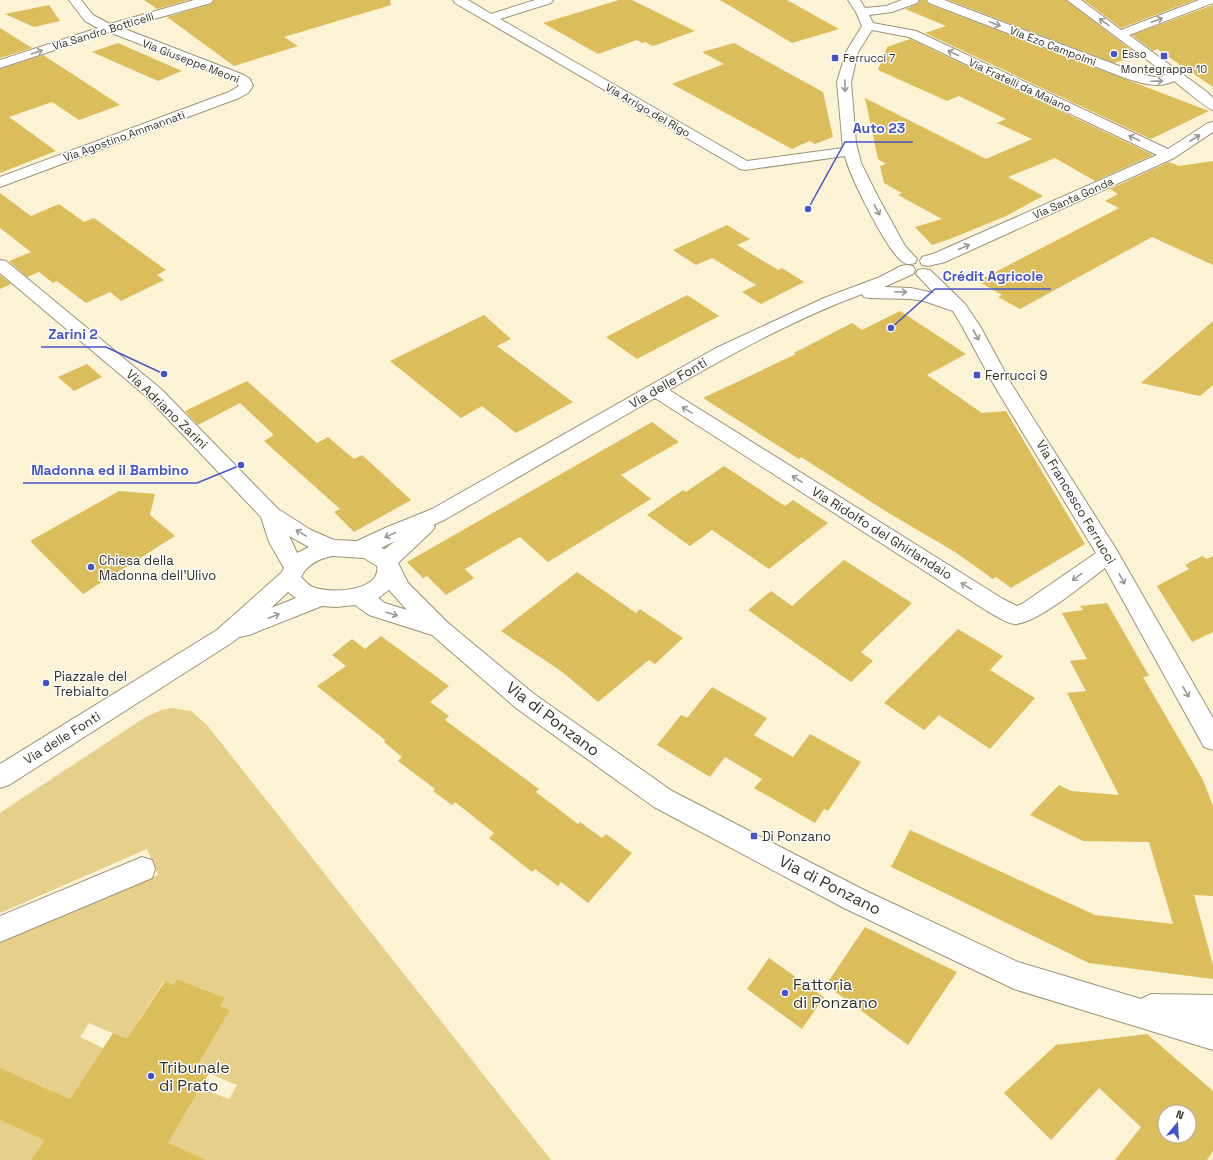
<svg xmlns="http://www.w3.org/2000/svg" width="1213" height="1160" font-family="'Space Grotesk',sans-serif">
<style>
.green{fill:#e5cf8b}
.building{fill:#dcbd5b;fill-rule:evenodd}
.lines{fill:none;stroke-linecap:round;stroke-linejoin:round}
.minor-casing{stroke:#9d9378;stroke-width:2}
.minor{fill:#fff;fill-rule:evenodd}
.oneway{stroke:#9a9892}
.poi-dot{fill:#4454c8;stroke:#fff;stroke-width:1.5}
.labels{text-anchor:middle;dominant-baseline:central;stroke-width:3;stroke-linejoin:round;paint-order:stroke}
.far-street-label{font-size:11px;fill:#343024;stroke:#fff}
.far-poi-label{font-size:11px;fill:#343024;stroke:#fff;text-anchor:start}
.poi-label{font-size:13px;fill:#343024;stroke:#fff;text-anchor:start}
.street-label{font-size:13px;fill:#343024;stroke:#fff}
.near-street-label{font-size:16px;fill:#343024;stroke:#fff}
.near-poi-label{font-size:16px;fill:#343024;stroke:#fff;text-anchor:start}
.leader{fill:none;stroke:#4454c8;stroke-width:1.5}
.callout-dot{fill:#4454c8;stroke:#fff;stroke-width:1.5}
.callout-label{font-size:14px;text-anchor:middle;font-weight:bold;fill:#4454c8;stroke:#fff;stroke-width:3;stroke-linejoin:round;paint-order:stroke}
</style>
<rect width="100%" height="100%" fill="#fcf2d4"/>
<path class="green" d="M171,708L191,711L207,725L551,1160H158L200,1088L229,1099L237,1085L196,1068L230,1010L220,1006L225,998L177,979L174,985L164,981L139,1020L133,1042L89,1023L80,1037L103,1048L31,1160H0V1120L23,1130L50,1090L0,1068V937L158,875L147,849L0,913V813L144,718L161,710Z"/>
<path class="building" d="M144,0H189L157,9Z
M214,0H390L391,5L284,37L298,46L234,66L167,17L211,4Z
M619,0H632L695,31L653,46L645,42L642,43L637,40L598,54L543,23Z
M720,0H787L839,29L792,43Z
M920,0H926L928,4L1209,111L1151,139L925,33L946,26L905,9L918,4Z
M948,0H1066L1138,55L1114,63Z
M1084,0H1195L1121,28Z
M49,5L60,21L34,27L5,14Z
M1213,5V87L1157,49L1153,51L1132,35Z
M0,28L32,48L0,58Z
M910,39L1153,155L1095,181L1055,158L1008,177L1043,196L1006,216L950,239L932,245L915,227L942,219L898,195L902,193L884,183L880,166L886,164L878,159L865,98L986,159L1032,139L997,123L1006,119L959,96L947,101L878,70L887,47Z
M118,43L182,71L158,81L92,52Z
M734,43L823,92L833,137L815,144L810,141L792,149L672,84L724,64L702,52Z
M43,55L120,105L79,120L52,102L9,117L56,151L0,173V69Z
M1213,161V265L1152,237L1020,309L998,297L1002,295L978,281L1119,208L1105,201L1118,194L1110,189L1169,162L1179,166Z
M0,193L31,216L59,204L84,222L94,218L166,270L157,275L164,280L121,301L110,292L86,303L57,281L53,283L39,272L27,277L9,261L31,252L0,228Z
M727,225L750,239L737,245L778,270L782,268L804,282L761,304L742,292L756,285L712,258L696,265L673,250Z
M0,275L11,284L0,289Z
M687,295L719,316L637,359L606,337Z
M900,311L966,354L927,375L982,413L1006,411L1085,544L1011,588L996,577L993,579L955,552L887,512L801,457L799,459L703,398L796,354L794,353L852,323L862,330Z
M484,315L511,339L497,346L573,402L516,433L482,406L461,418L390,361Z
M1213,321V385L1200,396L1141,383Z
M87,364L102,377L74,391L58,377Z
M247,381L317,443L328,437L354,459L362,455L411,500L354,532L334,512L340,509L264,441L274,435L240,403L198,425L185,411Z
M652,422L679,442L621,475L651,499L548,562L520,537L465,569L474,578L446,595L427,576L423,578L407,562Z
M724,466L785,506L793,500L828,523L769,569L712,530L690,546L647,515L683,490L686,492Z
M119,491L155,494L150,515L175,536L83,594L30,541Z
M1202,556L1207,559L1213,556V632L1192,642L1157,586L1189,569L1185,565Z
M844,560L912,603L861,652L873,661L851,682L748,610L771,591L792,606Z
M577,572L636,613L640,609L683,638L655,664L649,660L598,702L561,671L501,631Z
M1107,603L1149,676L1143,677L1203,780L1213,806V896L1194,895L1213,965V979L1089,963L891,867L910,830L1095,915L1173,924L1149,842L1083,841L1030,815L1059,785L1071,791L1119,795L1067,693L1086,691L1070,661L1087,659L1062,613L1083,610L1080,606Z
M958,629L1003,656L990,670L1035,698L990,749L939,715L924,730L884,703Z
M381,636L449,686L430,702L449,716L445,720L539,789L536,792L578,824L580,822L602,838L606,834L632,853L588,903L561,882L558,886L535,869L532,872L489,838L494,833L455,802L452,805L433,791L435,789L398,761L402,757L384,742L385,740L317,686L346,666L332,655L352,639L365,649Z
M712,687L767,718L754,735L793,757L810,734L861,762L828,811L824,809L815,823L754,788L762,779L725,757L710,777L657,745L681,715L687,718Z
M865,927L957,972L908,1045L826,985Z
M769,958L824,997L802,1029L747,989Z
M177,979L225,998L220,1006L230,1010L196,1068L209,1073L168,1143L206,1160H31L44,1140L0,1120V1068L70,1099L113,1033L127,1039L165,981L174,985Z
M1147,1034L1213,1091V1151L1207,1160H1115L1141,1127L1099,1088L1051,1140L1004,1093L1056,1045ZM1165,1112H1189V1136H1165Z"/>
<g class="lines">
<g class="minor-casing">
<path id="minor" d="M69,0H81L93,15L110,24L194,0H213L211,3L122,28L244,75L250,79L253,86L248,93L239,98L0,187V177L229,92L239,86L234,81L109,32L0,68V60L98,28L85,21Z
M453,0H468L491,14L535,0H553L551,3L500,19L747,161L843,148L837,82L846,52L862,26L856,12L848,0H860L865,8L886,6L902,0H919L917,3L892,12L869,15L873,23L916,31L1168,149L1208,123L1213,122V132L1174,158L945,262L928,266L922,265L920,261L922,257L933,254L1157,155L909,37L872,30L858,52L851,82L856,143L861,163L878,197L905,246L917,259L915,263C911,264 907,265 903,262C888,253 849,175 845,156L745,170L740,169L455,3Z
M927,0H944L1135,72L1153,77H1161L1166,74L1067,0H1081L1121,30L1199,0H1213V3L1129,35L1207,92L1213,98V110C1207,109 1182,87 1174,81C1158,89 1141,83 1125,78L929,3Z
M0,260L6,261L161,389L278,509L311,530L334,540L357,541L385,528L432,509L716,348L824,298L880,277L901,266L907,265L913,266L915,270L913,274L884,287L911,288L934,293L916,274L918,270L924,269L930,270L965,304L980,326L1012,385L1116,549L1213,718V750L1204,747L1105,568C1085,583 1038,623 1015,624C1007,624 995,615 987,611L655,398L446,519L433,525L435,527L431,532L398,563L408,583L448,623L534,694L672,791L864,890L1018,962L1141,999L1151,994L1213,995V1050L1014,989L844,908L654,807L516,708L432,635L369,615L355,605L336,607L322,606L249,635L239,637L233,642L9,785L0,788V764L217,630L281,573L284,568L269,542L261,517L147,397L0,273ZM862,294L864,297L870,298L911,299L924,301L953,311L962,326L994,385L1096,553L1022,604L1017,606L1003,599L669,390C731,354 795,319 862,294ZM289,536L309,547L297,553ZM395,541L385,549L381,548ZM332,556L364,558L377,566C382,592 328,594 313,587C308,585 305,581 301,577C307,564 319,559 332,556ZM389,590L407,610L385,603L378,598ZM288,592L296,598L271,608Z
M142,857L152,860L155,869L152,878L0,942V916Z"/>
</g>
<use href="#minor" class="minor"/>
</g>
<defs><path id="oneway-shaft" d="M-6 0H5M1.5-3L5.5 0L1.5 3" fill="none" stroke-width="1.6" stroke-linecap="round" stroke-linejoin="round"/></defs>
<g class="oneway">
<use href="#oneway-shaft" transform="translate(1157 20) rotate(-21)"/>
<use href="#oneway-shaft" transform="translate(1104 22) rotate(-145)"/>
<use href="#oneway-shaft" transform="translate(995 24) rotate(21)"/>
<use href="#oneway-shaft" transform="translate(37 52) rotate(-19)"/>
<use href="#oneway-shaft" transform="translate(953 53) rotate(-155)"/>
<use href="#oneway-shaft" transform="translate(1157 81) rotate(-2)"/>
<use href="#oneway-shaft" transform="translate(845 86) rotate(90)"/>
<use href="#oneway-shaft" transform="translate(1134 138) rotate(-155)"/>
<use href="#oneway-shaft" transform="translate(1195 138) rotate(-33)"/>
<use href="#oneway-shaft" transform="translate(877 210) rotate(62)"/>
<use href="#oneway-shaft" transform="translate(964 247) rotate(-24)"/>
<use href="#oneway-shaft" transform="translate(901 292) rotate(2)"/>
<use href="#oneway-shaft" transform="translate(976 335) rotate(61)"/>
<use href="#oneway-shaft" transform="translate(687 410) rotate(-148)"/>
<use href="#oneway-shaft" transform="translate(797 479) rotate(-148)"/>
<use href="#oneway-shaft" transform="translate(301 533) rotate(-149)"/>
<use href="#oneway-shaft" transform="translate(390 535) rotate(155)"/>
<use href="#oneway-shaft" transform="translate(1077 577) rotate(144)"/>
<use href="#oneway-shaft" transform="translate(1122 579) rotate(61)"/>
<use href="#oneway-shaft" transform="translate(966 586) rotate(-148)"/>
<use href="#oneway-shaft" transform="translate(392 614) rotate(18)"/>
<use href="#oneway-shaft" transform="translate(274 616) rotate(-22)"/>
<use href="#oneway-shaft" transform="translate(1186 692) rotate(61)"/>
</g>
<g class="poi-dot">
<circle cx="1114" cy="54" r="4"/>
<rect x="1160" y="52" width="8" height="8" rx="2"/>
<rect x="831" y="54" width="8" height="8" rx="2"/>
<rect x="973" y="371" width="8" height="8" rx="2"/>
<circle cx="91" cy="567" r="4"/>
<circle cx="46" cy="683" r="4"/>
<rect x="750" y="832" width="8" height="8" rx="2"/>
<circle cx="785" cy="993" r="4"/>
<circle cx="151" cy="1076" r="4"/>
</g>
<g class="labels">
<g class="far-street-label">
<text transform="translate(103 31) rotate(-17)">Via Sandro Botticelli</text>
<text transform="translate(1053 46) rotate(21)">Via Ezo Campolmi</text>
<text transform="translate(191 61) rotate(21)">Via Giuseppe Meoni</text>
<text transform="translate(1020 85) rotate(25)">Via Fratelli da Maiano</text>
<text transform="translate(648 110) rotate(30)">Via Arrigo del Rigo</text>
<text transform="translate(124 136) rotate(-20)">Via Agostino Ammannati</text>
<text transform="translate(1073 198) rotate(-24)">Via Santa Gonda</text>
</g>
<g class="far-poi-label">
<text x="1122" y="54">Esso</text>
<text x="843" y="58">Ferrucci 7</text>
<text x="1164" y="69" text-anchor="middle">Montegrappa 10</text>
</g>
<g class="poi-label">
<text x="985" y="375">Ferrucci 9</text>
<text x="99" y="560">Chiesa della<tspan x="99" dy="15">Madonna dell'Ulivo</tspan></text>
<text x="54" y="676">Piazzale del<tspan x="54" dy="15">Trebialto</tspan></text>
<text x="762" y="836">Di Ponzano</text>
</g>
<g class="street-label">
<text transform="translate(668 383) rotate(-30)">Via delle Fonti</text>
<text transform="translate(167 409) rotate(44)">Via Adriano Zarini</text>
<text transform="translate(1076 502) rotate(59)">Via Francesco Ferrucci</text>
<text transform="translate(882 533) rotate(32)">Via Ridolfo del Ghirlandaio</text>
<text transform="translate(62 738) rotate(-32)">Via delle Fonti</text>
</g>
<g class="near-street-label">
<text transform="translate(553 719) rotate(37)">Via di Ponzano</text>
<text transform="translate(830 885) rotate(27)">Via di Ponzano</text>
</g>
<g class="near-poi-label">
<text x="793" y="984">Fattoria<tspan x="793" dy="18">di Ponzano</tspan></text>
<text x="159" y="1067">Tribunale<tspan x="159" dy="18">di Prato</tspan></text>
</g>
</g>
<path class="leader" d="M808 209L845 142H913M891 328L935 289H1051M164 374L106 347H41M241 465L197 483H23"/>
<g class="callout-dot">
<circle cx="808" cy="209" r="4"/>
<circle cx="891" cy="328" r="4"/>
<circle cx="164" cy="374" r="4"/>
<circle cx="241" cy="465" r="4"/>
</g>
<g class="callout-label">
<text x="879" y="133">Auto 23</text>
<text x="993" y="281">Crédit Agricole</text>
<text x="73" y="339">Zarini 2</text>
<text x="110" y="475">Madonna ed il Bambino</text>
</g>
<g transform="translate(1177 1124) rotate(18)"><circle r="19" fill="#ffffff" stroke="#aeaca7"/>
<path d="M0-3L7 15L0 10L-7 15Z" fill="#4454c8"/>
<text y="-6" font-size="11" font-weight="bold" text-anchor="middle" fill="#343024">N</text>
</g>
</svg>
